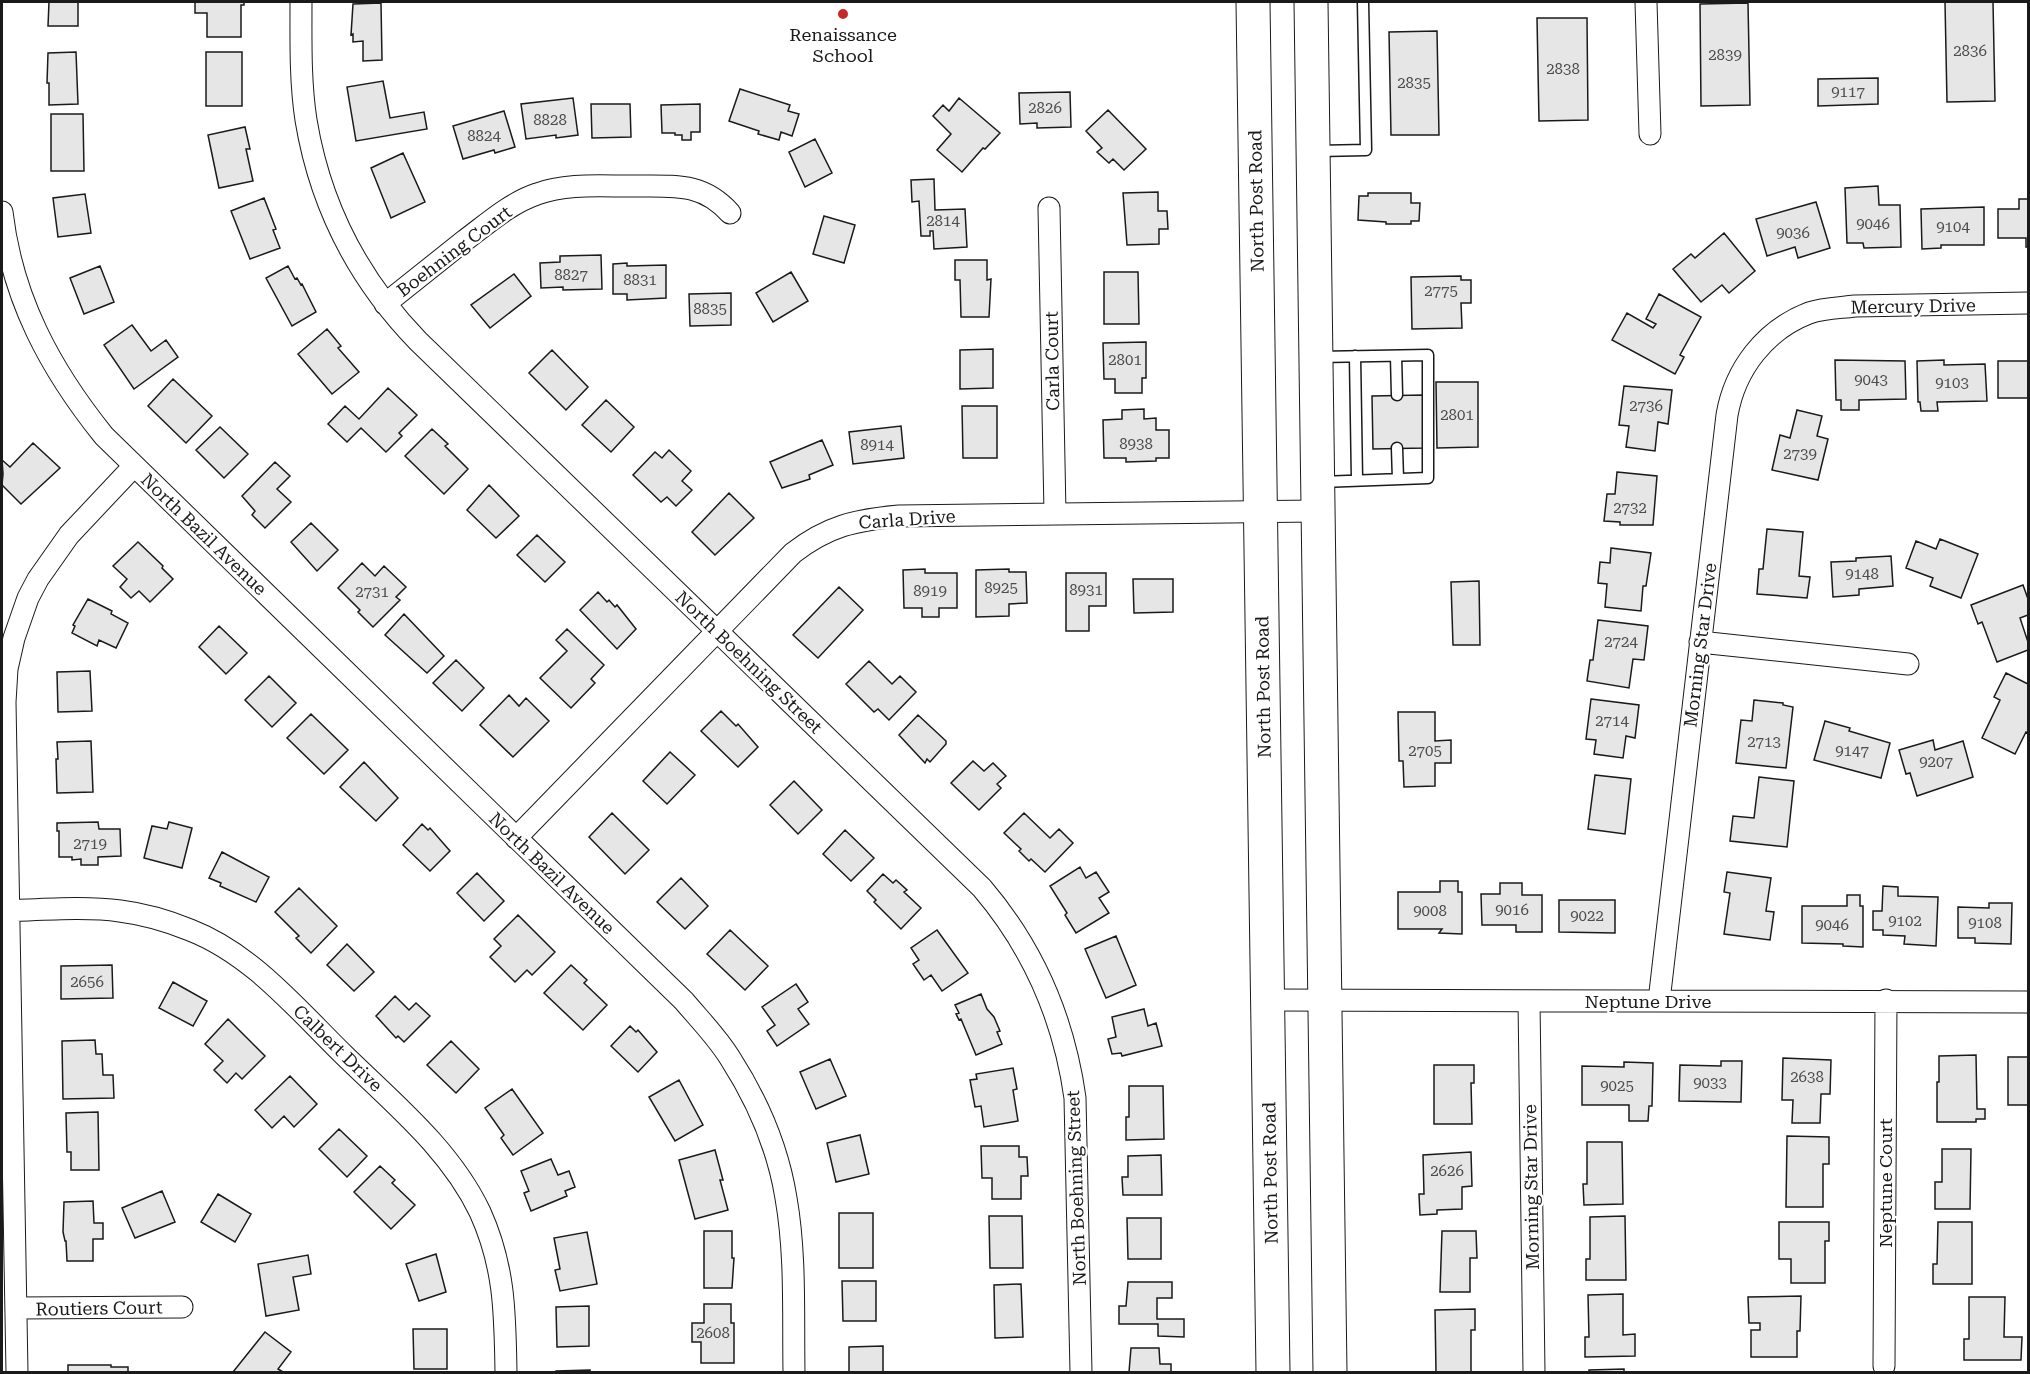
<svg xmlns="http://www.w3.org/2000/svg" width="2030" height="1374" font-family="'Roboto Serif',serif">
<style>
.building{fill:#e6e6e6;stroke:#1a1a1a;stroke-width:1.5}
.lines{fill:none;stroke-linecap:round;stroke-linejoin:round}
.service-casing{stroke:#1a1a1a;stroke-width:13}
.minor-casing{stroke:#1a1a1a;stroke-width:23}
.primary-casing{stroke:#1a1a1a;stroke-width:35}
.service{stroke:#fff;stroke-width:10}
.minor{stroke:#fff;stroke-width:21}
.primary{stroke:#fff;stroke-width:33}
.poi-dot{fill:#c62828;stroke:#fff;stroke-width:2}
.labels{text-anchor:middle;dominant-baseline:central;stroke-width:4.5;stroke-linejoin:round;paint-order:stroke}
.number-label{font-size:15px;fill:#4d4d4d}
.poi-label{font-size:18px;fill:#1a1a1a;stroke:#fff}
.street-label{font-size:18px;fill:#1a1a1a;stroke:#fff}
</style>
<rect width="100%" height="100%" fill="#fff"/>
<path class="building" d="M49,2H78V26H48Z
M195,2H244V5H241V37H207V13H195Z
M1945,2H1993L1995,101L1947,102Z
M381,3L382,60L363,61V41L353,42V34L351,35L353,4Z
M1748,3L1750,105L1701,106L1700,4Z
M1537,18H1587L1588,120L1539,121Z
M1437,31L1439,135H1391L1389,32Z
M76,52L78,104L49,105V83H47L48,53Z
M206,52H242V106H206Z
M1878,78V104L1818,106V79Z
M383,81L390,118L424,112L427,129L356,141L347,87Z
M740,89L790,105L788,111L799,114L792,136L781,132L779,140L758,134L759,131L729,121Z
M1070,92L1071,127L1037,128V123L1020,124L1019,93Z
M573,98L578,135L556,138V135L526,139L521,104Z
M959,98L1000,133L985,149L983,148L962,172L937,150L951,134L933,116L943,105L949,111Z
M591,104H630L631,137L592,138Z
M700,104V132H691V140H682V135H675V133H662L661,105Z
M1108,110L1146,149L1124,170L1113,159L1109,163L1097,152L1102,148L1086,131Z
M504,111L515,147L495,153L494,150L463,159L453,126Z
M51,114H83L84,171H51Z
M245,127L250,149H246L253,181L219,188L208,135Z
M815,139L832,173L805,187L789,152Z
M403,153L425,202L391,218L371,168Z
M934,179L935,210L965,209L967,247L934,249L933,231H930V236H921L919,201L912,202L911,180Z
M1878,186L1879,205H1900L1901,247L1864,248L1863,243H1847L1845,188Z
M1158,192V211H1167L1168,229H1159V244L1127,245L1123,193Z
M1368,193H1411V203H1420L1419,221H1411V224H1386V222L1358,220L1359,196H1368Z
M85,194L91,233L58,237L53,198Z
M264,198L276,229L273,230L280,248L250,259L231,211Z
M2019,199H2028V247H2026V238H1998V209H2019Z
M1816,202L1830,248L1798,258L1795,247L1767,256L1756,219Z
M1984,207V245H1941V248L1922,249L1921,209Z
M824,216L855,225L844,263L813,254Z
M1724,233L1755,271L1729,293L1722,285L1701,302L1673,269L1691,254L1695,258Z
M601,255L602,289L563,290V287L541,288L540,263L560,262V256Z
M955,260H987V280L991,279L989,317H961L960,280H955Z
M627,263V266L666,265V298L627,300V294H613V264Z
M100,266L114,302L84,314L70,278Z
M288,266L295,279L297,278L301,285L302,284L316,312L292,326L266,278Z
M791,272L808,301L773,322L756,293Z
M1104,272H1138L1139,324H1104Z
M514,274L531,296L490,328L471,305Z
M1461,276V280H1471V303H1461L1462,328L1412,329L1411,277Z
M731,293V325L690,326L689,294Z
M1659,294L1701,317L1680,355L1684,357L1675,374L1612,340L1627,313L1653,328L1656,324L1646,319Z
M132,325L151,351L166,340L178,357L134,389L104,345Z
M327,329L341,346L338,348L359,372L332,394L298,354Z
M1146,342V378H1142V393H1115V379H1104L1103,343Z
M993,349V388L960,389V350Z
M552,350L588,387L566,410L529,373Z
M1835,360L1905,361L1906,399L1859,400V410H1841V400H1836Z
M1944,360V365L1985,364L1987,401L1937,402L1938,411H1921L1920,402H1918L1917,361Z
M1998,361H2028V398H1998Z
M173,379L212,416L186,443L148,406Z
M1436,382H1478V447L1437,448Z
M1624,386L1672,390L1668,424L1658,422L1655,451L1626,447L1629,426L1619,425Z
M388,388L417,415L399,433L402,436L386,452L361,428L347,442L328,424L345,406L359,419Z
M1423,395L1425,448L1373,449L1372,396Z
M606,400L634,427L611,452L582,425Z
M962,406H997V458H963Z
M1144,409V419L1156,418V430H1169V458H1156V461L1126,462V458H1104L1103,420L1122,419V410Z
M1797,410L1822,416L1817,436L1828,439L1818,480L1772,470L1780,435L1790,438Z
M901,426L904,458L853,464L849,432Z
M220,427L248,454L224,478L196,450Z
M432,429L448,444L445,446L468,469L444,494L405,456Z
M822,440L833,465L809,475L810,479L782,488L770,462Z
M33,443L60,468L21,504L2,485L3,474L2,460L10,467Z
M669,450L691,471L682,481L692,490L676,506L667,497L661,502L633,475L655,452L662,458Z
M275,462L290,476L277,489L291,502L265,528L252,515L255,511L242,496Z
M1617,472L1657,476L1653,525H1620V522L1604,521L1607,494H1615Z
M489,485L519,516L496,538L467,510Z
M729,493L754,518L715,555L692,532Z
M311,523L338,550L317,571L291,542Z
M1767,529L1803,532L1799,576L1810,577L1807,598L1757,594L1759,569H1763Z
M537,535L565,562L545,582L517,555Z
M1940,539L1978,554L1961,598L1930,586L1933,578L1906,568L1916,541L1936,549Z
M138,542L163,566L162,568L173,579L150,602L139,591L131,598L120,587L127,579L113,566Z
M1611,548L1651,553L1646,586H1643L1641,611L1605,607L1607,584L1598,583L1600,562L1610,563Z
M1891,556L1893,586L1859,589V595L1833,597L1831,562L1856,561V558Z
M362,563L375,576L384,566L406,587L396,597L400,600L373,627L358,612L360,610L338,588Z
M925,569V573H957V608H939V617H922V608H904L903,570Z
M1009,569V572H1026L1027,603L1009,604V616L976,617V570Z
M1066,573H1106V606H1089V631H1066Z
M1133,579H1173V612L1134,613Z
M1479,581L1480,645H1453L1451,582Z
M2023,585L2028,599V615L2020,618L2028,642V650L1997,662L1982,622L1978,624L1971,605Z
M839,587L863,610L818,658L793,635Z
M598,592L607,602L609,600L615,607L617,605L636,629L617,649L580,610Z
M88,599L112,611L111,614L128,623L116,648L99,640L97,646L72,633L75,626L73,625Z
M404,614L444,656L427,673L385,635Z
M1598,620L1648,626L1644,660L1633,659L1629,688L1587,681L1590,660H1593Z
M219,626L247,653L226,674L199,647Z
M567,629L604,665L591,679L595,683L571,708L540,678L567,651L556,640Z
M456,660L484,688L462,711L433,683Z
M869,661L892,684L900,676L916,692L889,720L878,709L874,712L846,684Z
M90,671L92,711L58,712L57,672Z
M2006,673L2028,684V733L2026,732L2015,754L1982,738L2000,700L1994,697Z
M269,676L296,703L272,727L245,700Z
M509,695L519,706L526,698L549,721L513,757L480,725Z
M1591,699L1639,705L1635,738L1626,736L1623,758L1594,754L1596,740L1586,739Z
M1754,700L1783,703V705L1793,707L1786,768L1736,763L1741,720L1752,721Z
M721,711L736,726L738,724L758,747L738,767L701,731Z
M1398,712H1435V741L1451,740V763H1435V786L1404,787L1403,761H1399Z
M311,714L348,750L324,774L287,738Z
M918,715L946,741V744L930,762L927,759L925,763L899,735Z
M1825,721L1850,728L1849,731L1890,743L1881,778L1814,760Z
M1933,740L1935,750L1963,741L1973,777L1917,796L1910,773L1906,774L1899,750Z
M91,741L93,792L57,793L56,759H58L57,742Z
M670,752L695,775L667,804L643,781Z
M973,761L984,771L993,763L1006,776L997,784L1001,788L979,810L951,783Z
M364,762L398,798L376,821L340,787Z
M1595,775L1631,779L1625,834L1588,829Z
M1759,777L1794,781L1787,847L1730,841L1733,816L1754,818Z
M794,781L822,810L798,834L770,805Z
M612,813L649,850L625,874L589,837Z
M1024,813L1050,838L1059,829L1073,843L1045,872L1031,859L1029,861L1019,851L1021,849L1004,833Z
M98,822L99,829H120L121,856L98,857V865H81V859L72,860V857H59V831H57V823Z
M169,822L192,828L182,868L144,858L152,826L167,829Z
M422,824L428,830L430,828L450,851L430,871L403,845Z
M845,830L874,858L851,881L823,854Z
M222,852L269,877L256,902L220,886L221,883L209,878Z
M1080,867L1086,878L1096,872L1109,892L1099,898L1109,913L1076,933L1065,915L1067,913L1050,886Z
M1727,872L1771,878L1766,911L1774,912L1770,940L1724,934L1730,893L1724,892Z
M477,873L504,901L484,921L457,893Z
M883,874L893,883L896,880L907,890L904,892L921,908L901,929L874,902L876,900L867,891Z
M681,878L708,906L685,929L657,902Z
M1440,881H1458V892H1462V934L1439,933L1442,929H1398V892H1440Z
M1500,883H1522V895H1542V932H1516V925H1482L1481,894H1500Z
M1883,886L1898,887V896L1938,897L1936,946L1904,944L1905,936L1883,935V930H1873V911H1882Z
M299,888L337,926L311,953L296,938L299,936L275,912Z
M1847,895H1860V906H1863V947L1843,946V944L1802,943V906H1847Z
M1559,900H1615V933L1559,932Z
M1989,903H2012L2011,944L1975,943V938H1958V907L1989,908Z
M518,915L555,952L532,975L527,970L515,982L490,957L501,946L494,939Z
M730,930L768,966L745,990L707,954Z
M937,930L968,973L942,991L931,975L924,980L913,964L919,960L911,948Z
M1116,936L1136,985L1106,998L1085,949Z
M347,944L374,972L354,991L327,965Z
M112,965L113,998L61,999V966Z
M571,965L587,980L584,983L607,1005L583,1030L544,993Z
M173,982L207,1001L193,1026L159,1008Z
M796,984L808,1002L798,1009L809,1024L777,1046L767,1031L775,1025L762,1007Z
M981,994L987,1009L994,1017L1000,1031L997,1032L1002,1044L976,1055L961,1019L959,1020L956,1014L959,1013L955,1005Z
M395,996L409,1010L416,1003L430,1016L404,1042L398,1036L396,1038L376,1016Z
M1144,1009L1148,1026L1156,1023L1162,1046L1122,1056L1121,1053L1112,1054L1108,1039L1116,1037L1112,1017Z
M228,1019L265,1056L242,1079L236,1073L227,1083L214,1070L223,1061L205,1044Z
M630,1026L636,1032L638,1030L657,1052L638,1072L611,1046Z
M95,1040L96,1054H102L103,1075H113L114,1098L63,1099L62,1041Z
M451,1041L479,1069L456,1093L427,1065Z
M1976,1055L1977,1109H1985V1119H1976V1122H1937V1082H1939V1056Z
M2008,1057H2028V1119V1105H2008Z
M1783,1058L1831,1060L1830,1094H1821L1820,1123H1792L1793,1100H1782Z
M830,1059L846,1096L816,1109L800,1072Z
M1721,1061H1742L1741,1102L1679,1101L1680,1065L1721,1066Z
M1624,1062L1653,1063L1652,1106H1649L1648,1121H1629V1105H1582V1066L1624,1067Z
M1434,1065H1474V1083H1471L1472,1124H1434Z
M1013,1068L1017,1089L1013,1090L1018,1121L984,1127L981,1106L975,1107L970,1080L977,1079L976,1074Z
M290,1076L317,1104L294,1127L284,1116L272,1128L255,1110Z
M679,1080L703,1125L675,1141L649,1097Z
M1129,1086H1163L1164,1139L1126,1140V1117H1129Z
M512,1089L543,1133L513,1155L501,1138L504,1135L485,1108Z
M98,1112L99,1170H71V1152H67L66,1113Z
M339,1129L367,1156L347,1177L319,1149Z
M860,1135L869,1174L836,1182L827,1143Z
M1787,1136L1829,1137V1164H1823V1207H1786Z
M1587,1142H1622L1623,1204L1584,1205L1583,1184H1587Z
M981,1146H1019V1157H1027L1028,1176H1021V1199H992V1178H982Z
M1942,1149H1971L1970,1209H1935V1182H1942Z
M715,1150L723,1180H720L728,1210L695,1219L679,1160Z
M1471,1152L1472,1186L1462,1187V1209L1437,1210V1214L1420,1215L1419,1194H1424L1423,1155Z
M1161,1155L1162,1195H1123L1122,1177H1128V1156Z
M551,1159L558,1175L569,1171L575,1187L565,1191L567,1196L531,1211L524,1193L529,1191L521,1171Z
M380,1166L395,1180L392,1183L415,1205L391,1229L354,1192Z
M162,1191L175,1222L135,1238L122,1208Z
M218,1194L251,1214L235,1242L201,1222Z
M93,1201L94,1223H103V1239H93V1261H67L66,1241H65L63,1232L64,1202Z
M839,1213H873V1268H839Z
M989,1216H1022L1023,1268H990Z
M1625,1216L1626,1280H1586V1259H1590V1217Z
M1127,1218H1161V1259H1128Z
M1779,1222H1829V1241H1825V1283H1791V1259H1779Z
M1938,1222H1972V1284H1933V1264H1937Z
M704,1231H732V1258H734L732,1288H704Z
M1442,1231H1476L1477,1258H1470V1292H1440Z
M587,1232L597,1284L560,1291L555,1270L560,1269L554,1238Z
M436,1254L446,1292L419,1301L406,1264Z
M308,1255L311,1274L293,1277L299,1310L266,1316L258,1264Z
M842,1281H876V1321H843Z
M1128,1282H1172V1298H1157V1319H1184V1337L1158,1336V1324H1119V1306H1126Z
M1021,1284L1023,1337L995,1338L994,1285Z
M1623,1294V1335L1635,1334V1356L1585,1357V1337H1589L1588,1295Z
M1801,1296L1800,1331H1797V1357H1751V1330H1760V1323H1749L1748,1297Z
M1969,1297H2005L2004,1337H2022L2021,1360H1964V1339H1969Z
M704,1304H731V1323H734V1363H701V1342H692V1323H704Z
M589,1306V1346L557,1347L556,1307Z
M1475,1309V1330H1471V1372H1436L1435,1310Z
M413,1329H447V1369H414Z
M265,1332L291,1352L278,1369L283,1372H233Z
M883,1346V1372H849V1347Z
M1131,1348H1159L1160,1364H1171V1372H1129Z
M68,1365H111V1367H128V1372H68Z
M1624,1369V1372H1589V1370Z
M590,1370V1372H556V1371Z"/>
<g class="lines">
<g class="service-casing">
<path id="service" d="M1317,151L1366,150L1363,2
M1355,356L1357,480
M1396,356L1397,395
M1319,357L1428,355V478L1321,482
M1397,448L1398,479"/>
</g>
<g class="minor-casing">
<path id="minor" d="M301,2C301,41 300,81 306,120C320,205 359,280 418,341L982,888C1034,949 1064,1019 1075,1098L1081,1372
M1646,2L1650,134
M1049,208L1055,513
M2,212C12,298 50,369 104,436L684,1001C700,1020 717,1037 730,1058C757,1100 778,1148 786,1198C796,1255 793,1315 794,1372
M385,304C411,283 438,262 464,241C487,224 510,203 537,194C569,182 608,187 642,186C678,186 704,184 730,213
M1700,642L1908,664
M516,838L793,553C828,526 855,520 899,516L1318,511
M2,911C38,910 85,906 120,911C144,914 168,921 190,930C252,954 297,1009 344,1055C393,1103 450,1149 480,1212C505,1267 505,1314 506,1372
M1268,1000L2028,1002
M1529,1001L1534,1372
M1659,1001L1727,415C1735,369 1765,330 1809,313C1824,308 1840,308 1855,306L2028,303
M16,1308L182,1307
M1884,1366L1886,1000
M17,1372L5,702L7,669L14,638L28,598L38,579L69,535L134,466"/>
</g>
<g class="primary-casing">
<path id="primary" d="M1253,2L1273,1372
M1311,2L1330,1372"/>
</g>
<use href="#service" class="service"/>
<use href="#minor" class="minor"/>
<use href="#primary" class="primary"/>
</g>
<circle class="poi-dot" cx="843" cy="14" r="6"/>
<g class="labels">
<g class="number-label">
<text x="1970" y="51">2836</text>
<text x="1725" y="55">2839</text>
<text x="1563" y="69">2838</text>
<text x="1414" y="83">2835</text>
<text x="1848" y="92">9117</text>
<text x="1045" y="108">2826</text>
<text x="550" y="120">8828</text>
<text x="484" y="136">8824</text>
<text x="943" y="221">2814</text>
<text x="1873" y="224">9046</text>
<text x="1953" y="227">9104</text>
<text x="1793" y="233">9036</text>
<text x="571" y="275">8827</text>
<text x="640" y="280">8831</text>
<text x="1441" y="291">2775</text>
<text x="710" y="309">8835</text>
<text x="1125" y="360">2801</text>
<text x="1871" y="380">9043</text>
<text x="1952" y="383">9103</text>
<text x="1646" y="406">2736</text>
<text x="1457" y="415">2801</text>
<text x="1136" y="444">8938</text>
<text x="877" y="445">8914</text>
<text x="1800" y="454">2739</text>
<text x="1630" y="508">2732</text>
<text x="1862" y="574">9148</text>
<text x="1001" y="588">8925</text>
<text x="1086" y="590">8931</text>
<text x="930" y="591">8919</text>
<text x="372" y="592">2731</text>
<text x="1621" y="642">2724</text>
<text x="1612" y="721">2714</text>
<text x="1764" y="742">2713</text>
<text x="1425" y="751">2705</text>
<text x="1852" y="751">9147</text>
<text x="1936" y="762">9207</text>
<text x="90" y="844">2719</text>
<text x="1512" y="910">9016</text>
<text x="1430" y="911">9008</text>
<text x="1587" y="916">9022</text>
<text x="1905" y="921">9102</text>
<text x="1985" y="923">9108</text>
<text x="1832" y="925">9046</text>
<text x="87" y="982">2656</text>
<text x="1807" y="1077">2638</text>
<text x="1710" y="1083">9033</text>
<text x="1617" y="1086">9025</text>
<text x="1447" y="1171">2626</text>
<text x="713" y="1333">2608</text>
</g>
<g class="poi-label">
<text x="843" y="34">Renaissance<tspan x="843" dy="21">School</tspan></text>
</g>
<g class="street-label">
<text transform="translate(1256 201) rotate(-91)">North Post Road</text>
<text transform="translate(454 251) rotate(-37)">Boehning Court</text>
<text transform="translate(1913 306) rotate(-1)">Mercury Drive</text>
<text transform="translate(1052 361) rotate(-91)">Carla Court</text>
<text transform="translate(907 519) rotate(-4)">Carla Drive</text>
<text transform="translate(204 534) rotate(44)">North Bazil Avenue</text>
<text transform="translate(1700 645) rotate(-83)">Morning Star Drive</text>
<text transform="translate(749 662) rotate(44)">North Boehning Street</text>
<text transform="translate(1263 687) rotate(-91)">North Post Road</text>
<text transform="translate(552 873) rotate(44)">North Bazil Avenue</text>
<text x="1648" y="1001">Neptune Drive</text>
<text transform="translate(338 1048) rotate(44)">Calbert Drive</text>
<text transform="translate(1270 1173) rotate(-91)">North Post Road</text>
<text transform="translate(1885 1183) rotate(-90)">Neptune Court</text>
<text transform="translate(1531 1187) rotate(-91)">Morning Star Drive</text>
<text transform="translate(1076 1188) rotate(-92)">North Boehning Street</text>
<text transform="translate(99 1308) rotate(-1)">Routiers Court</text>
</g>
</g>
<rect width="2030" height="1374" fill="none" stroke="#1a1a1a" stroke-width="6"/>
</svg>
